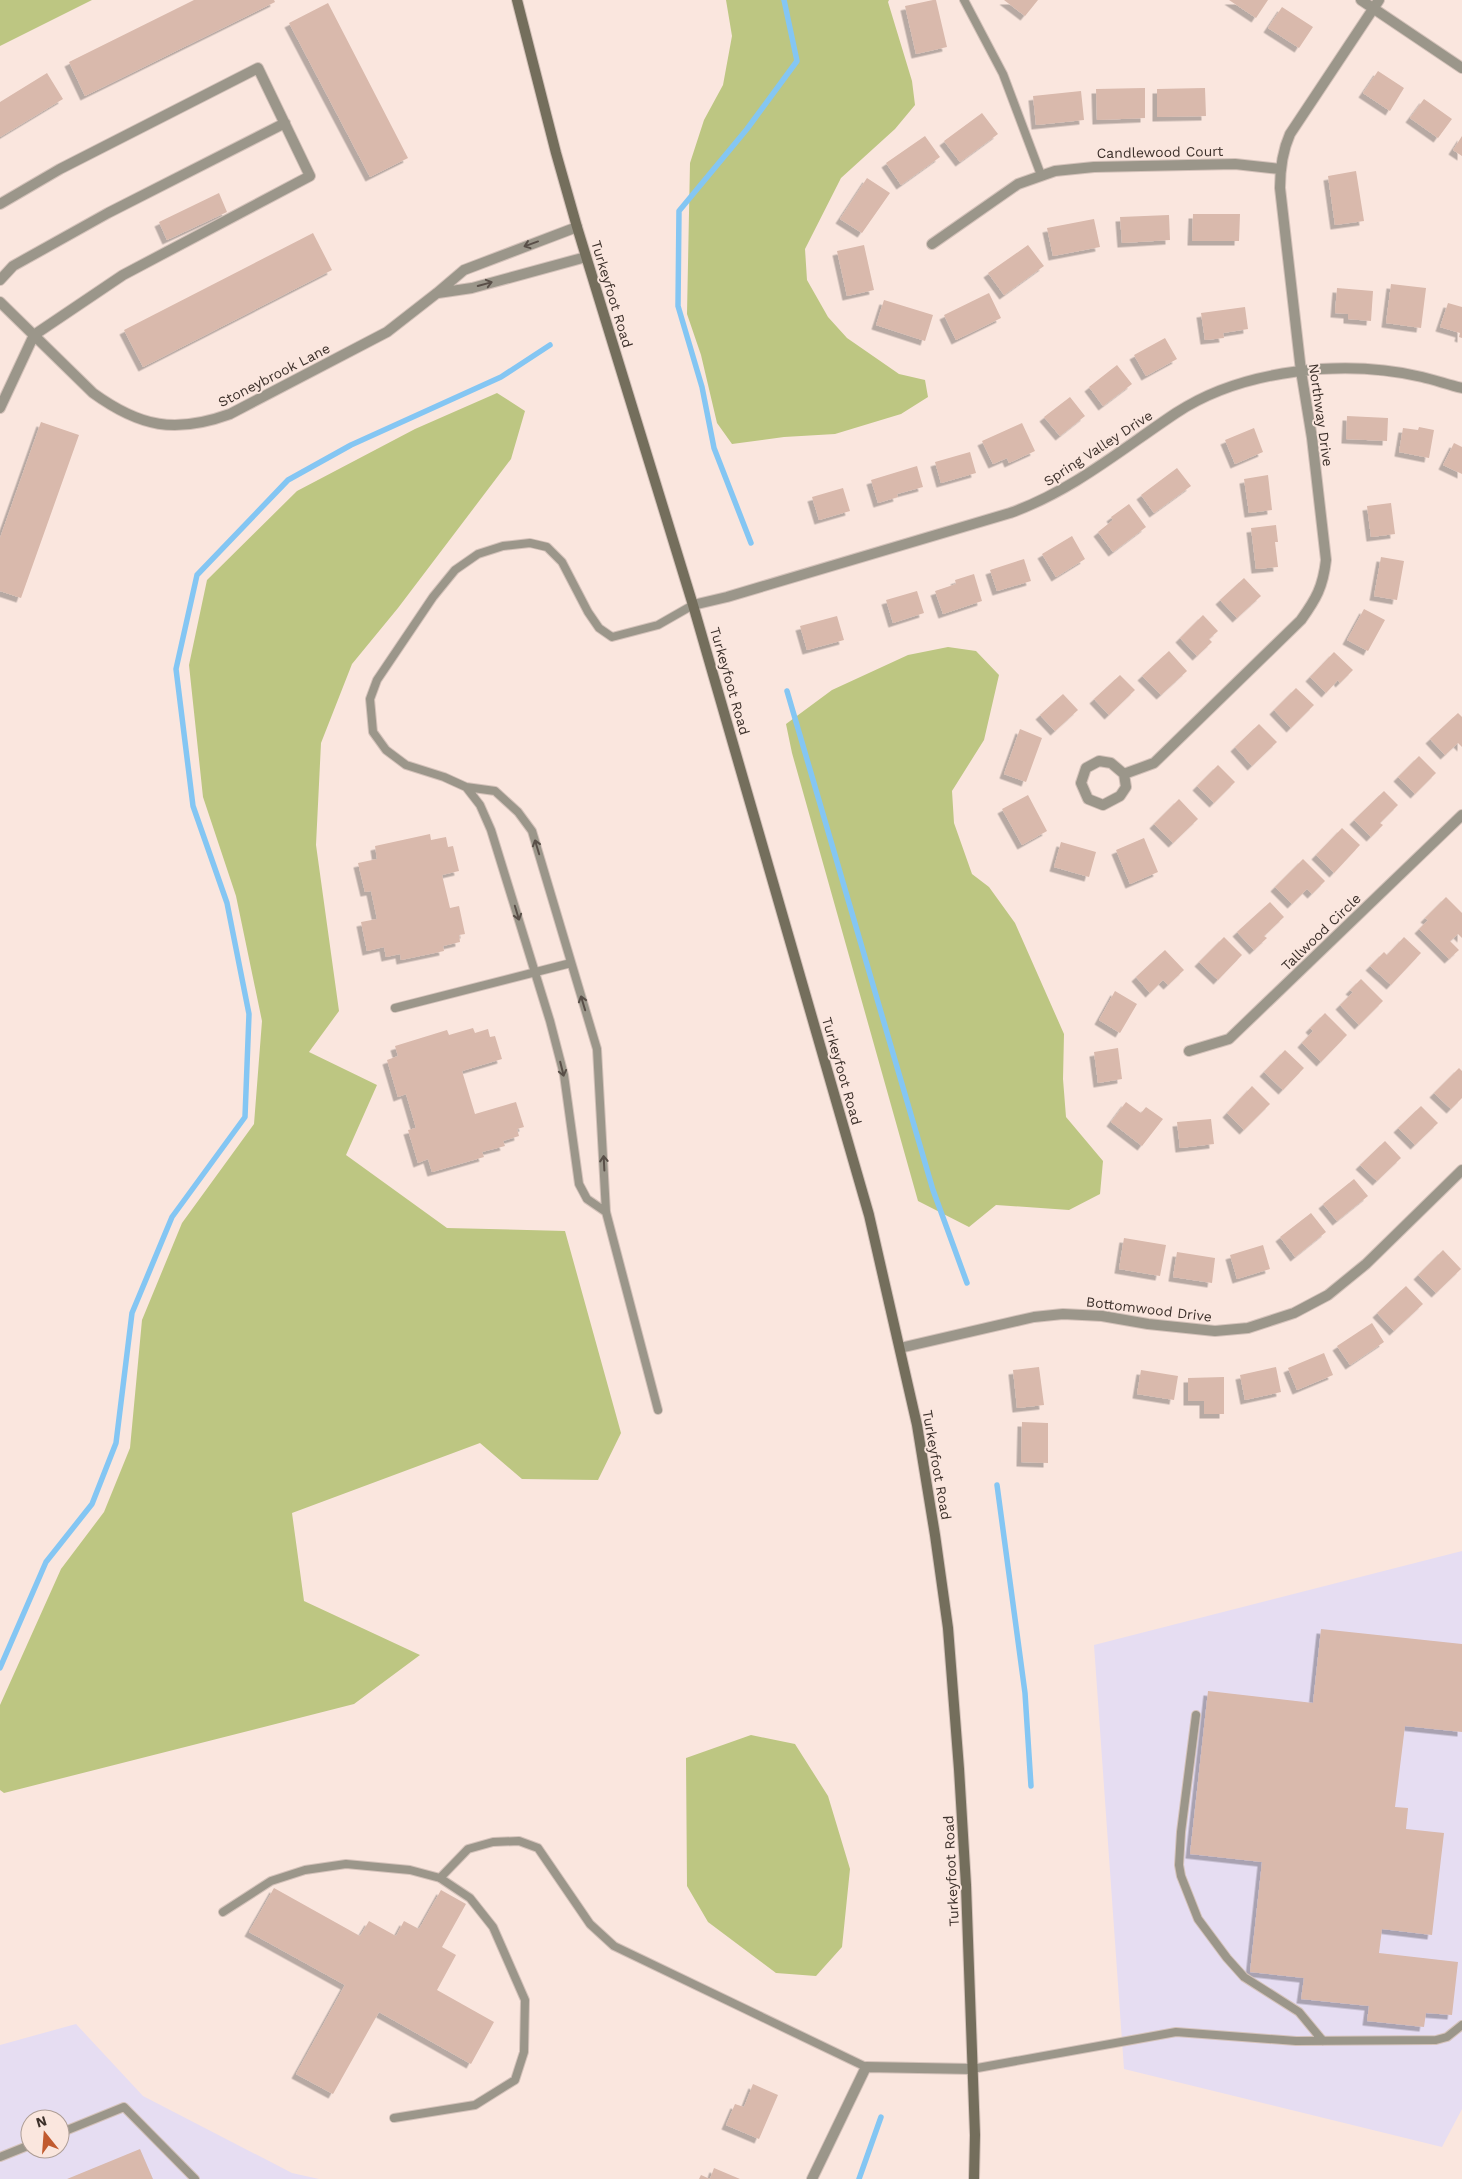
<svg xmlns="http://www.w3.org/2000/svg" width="1462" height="2179" font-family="'Work Sans',sans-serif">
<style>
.industrial{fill:#e6ddf2;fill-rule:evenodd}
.green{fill:#bdc682}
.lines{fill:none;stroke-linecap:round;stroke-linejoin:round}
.stream{stroke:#84c6f3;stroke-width:5.5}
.building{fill:#d9b9ac;filter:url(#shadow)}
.service-casing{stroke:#d4c2ba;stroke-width:10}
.minor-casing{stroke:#d4c2ba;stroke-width:12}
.secondary-casing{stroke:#d4c2ba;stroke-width:12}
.service{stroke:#9b968a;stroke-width:8}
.minor{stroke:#9b968a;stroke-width:10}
.secondary{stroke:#746e5c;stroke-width:10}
.oneway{stroke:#594f48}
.labels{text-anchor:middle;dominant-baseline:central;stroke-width:4;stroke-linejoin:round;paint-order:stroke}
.street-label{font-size:14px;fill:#3d312b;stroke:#fae6de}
</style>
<defs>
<filter id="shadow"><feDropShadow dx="-4.5" dy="4.5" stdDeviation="0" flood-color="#0004"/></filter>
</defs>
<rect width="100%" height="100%" fill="#fae6de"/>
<path class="industrial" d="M1462,1551V2109L1442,2147L1124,2069L1094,1645Z
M76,2024L143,2096L292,2173L319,2179H0V2045ZM30,2119H60V2149H30Z"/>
<path class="green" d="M0,0H92L0,46Z
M726,0H889L888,2L912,81L915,105L895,129L841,178L805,249L807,280L828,317L847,338L899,374L925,380L928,397L901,414L835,434L784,437L732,444L717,423L701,355L687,314L690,163L704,120L723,85L732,36Z
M497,393L525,411L511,459L398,608L352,664L321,743L316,845L339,1011L309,1052L377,1085L346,1155L447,1228L565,1231L621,1433L598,1480L522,1479L480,1443L292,1513L304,1601L420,1655L354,1704L4,1793L0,1790V1705L61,1569L104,1512L130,1448L142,1320L182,1223L254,1124L262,1021L236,896L203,797L189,665L207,580L297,491L415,429Z
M948,647L976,651L999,675L984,740L952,791L954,823L972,874L989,887L1015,923L1064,1034L1063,1079L1066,1117L1103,1161L1100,1194L1069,1210L996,1205L969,1227L918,1201L792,753L786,724L832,690L908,655Z
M751,1735L795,1744L828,1796L850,1869L842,1947L816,1976L776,1973L708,1922L687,1886L686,1758Z"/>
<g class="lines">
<path class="stream" d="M751,543L714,448L702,387L678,306L679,211L747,129L797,61L784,0
M787,691L933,1190L967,1283
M997,1485L1025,1693L1031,1786
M0,1668L46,1562L92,1504L116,1443L132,1313L172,1217L245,1117L249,1014L227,903L193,806L176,669L197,575L288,480L351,445L501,377L550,345
M859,2179L881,2117"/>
</g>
<path class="building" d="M194,0H274L275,2L85,96L69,62Z
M933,0H936L947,47L916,54L905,6Z
M1004,0H1038L1025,16Z
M1229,0H1268L1256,18Z
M328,3L408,158L370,177L289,23Z
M1282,7L1313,27L1299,48L1268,28Z
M1378,71L1404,88L1390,111L1363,93Z
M47,73L63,99L0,137V102Z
M1145,88V118L1097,120L1096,89Z
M1205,88L1206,116L1157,117V89Z
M1081,91L1084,120L1036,125L1033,96Z
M1424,99L1452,119L1438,138L1410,118Z
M982,113L998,134L960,162L944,141Z
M925,136L940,157L901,185L886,163Z
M1462,136V156L1453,150Z
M1356,171L1364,221L1335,225L1328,176Z
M867,178L890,193L862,233L840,219Z
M219,193L227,212L167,240L159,222Z
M1193,214H1240L1239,241H1192Z
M1169,215L1170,240L1122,243L1120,217Z
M1094,219L1100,247L1053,256L1047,228Z
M313,233L332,270L143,367L124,330Z
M864,245L874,290L847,296L837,251Z
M1028,245L1044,266L1004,295L988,273Z
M1391,284L1426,288L1421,328L1386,323Z
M1337,288L1373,291L1371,321L1348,319V314L1335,313Z
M989,293L1001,318L956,340L944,315Z
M884,300L933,315L925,341L876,325Z
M1448,303L1462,307V338L1459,337L1460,333L1440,327Z
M1245,307L1248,329L1223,333L1224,338L1205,340L1201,313Z
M1165,338L1177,359L1146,376L1134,355Z
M1117,365L1132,384L1103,406L1089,387Z
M1070,397L1085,416L1060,436L1044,417Z
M1347,416L1388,418L1387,441L1346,439Z
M41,422L79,435L21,598L0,591V538Z
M1022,423L1035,451L1009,463L1007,458L993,464L982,441Z
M1419,427L1434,430L1429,458L1399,452L1403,428L1418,430Z
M1254,428L1263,452L1235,464L1225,440Z
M1454,443L1462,447V474L1443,465Z
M970,452L976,473L941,483L935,462Z
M917,466L923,487L897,494L898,497L878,503L871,480Z
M1177,468L1191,486L1154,513L1141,495Z
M1268,475L1272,510L1249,513L1244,479Z
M843,488L850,511L819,520L812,497Z
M1391,503L1395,534L1371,537L1367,506Z
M1129,504L1146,527L1113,552L1098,532L1113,520L1111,517Z
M1276,525L1278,542H1275L1278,567L1256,569L1251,528Z
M1072,536L1085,559L1056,577L1042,554Z
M1381,557L1404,561L1397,600L1374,596Z
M1024,559L1031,581L997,591L990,570Z
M974,574L982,601L943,614L935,591L956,584L955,580Z
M1244,578L1261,596L1237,618L1220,600Z
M917,591L924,613L893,623L886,600Z
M1364,609L1385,620L1368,651L1347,640Z
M1203,615L1218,631L1209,639L1212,642L1197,656L1180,638Z
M837,616L844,640L807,650L800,626Z
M1169,651L1187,671L1161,695L1142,676Z
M1334,652L1353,670L1340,683L1338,680L1326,693L1310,677Z
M1120,675L1135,690L1109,715L1094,699Z
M1296,688L1314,705L1291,728L1274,710Z
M1063,694L1078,710L1055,731L1040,715Z
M1458,713L1462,717V747L1458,743L1445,755L1430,739Z
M1259,724L1277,742L1252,766L1235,747Z
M1020,729L1042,738L1026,782L1004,774Z
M1419,756L1436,773L1415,794L1398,777Z
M1218,765L1235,782L1214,803L1197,786Z
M1384,791L1398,805L1380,823L1383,825L1371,837L1354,820Z
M1028,795L1047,831L1022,845L1002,809Z
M1179,799L1198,819L1173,843L1154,824Z
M1342,828L1360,845L1334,873L1316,855Z
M430,834L431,840L446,837L448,847L453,846L459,871L442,875L450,908L459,906L465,934L459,935L460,942L443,946L444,951L401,960L400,954L386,957L384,947L367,951L361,922L377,919L371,891L365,892L358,863L377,859L375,846Z
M1144,838L1158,872L1130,884L1116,850Z
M1061,842L1096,852L1089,877L1054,867Z
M1303,859L1325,881L1312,894L1307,889L1292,904L1275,887Z
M1446,897L1462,913V938L1458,934L1450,941L1459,950L1449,959L1419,929L1428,920L1425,918Z
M1270,902L1284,917L1264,936L1267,938L1254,950L1237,932Z
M1224,937L1242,955L1218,980L1199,962Z
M1404,937L1421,953L1391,985L1370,966L1384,952L1387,955Z
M1165,950L1184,970L1168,985L1163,980L1150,993L1136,977Z
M1361,979L1383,1001L1359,1025L1340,1005L1353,992L1350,990Z
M1115,991L1137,1004L1120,1033L1099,1020Z
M1325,1013L1347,1035L1321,1062L1302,1043L1313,1031L1310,1028Z
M473,1028L475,1033L488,1029L490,1037L495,1036L502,1059L462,1071L475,1114L516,1102L524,1127L517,1129L519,1136L503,1141L505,1146L482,1152L484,1157L432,1172L428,1159L418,1163L408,1130L416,1128L406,1094L398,1097L387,1060L398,1056L395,1046L447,1030L449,1035Z
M1118,1048L1122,1079L1098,1083L1094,1052Z
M1285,1050L1304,1068L1283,1090L1264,1072Z
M1459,1068L1462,1071V1098L1451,1109L1434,1093Z
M1252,1086L1270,1104L1244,1130L1227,1113Z
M1126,1102L1141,1113L1146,1107L1163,1119L1142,1146L1111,1122Z
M1421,1106L1438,1123L1415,1145L1398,1128Z
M1211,1119L1214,1144L1180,1148L1177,1122Z
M1385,1141L1401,1158L1377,1181L1360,1165Z
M1354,1179L1368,1196L1337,1221L1323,1204Z
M1311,1213L1326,1232L1295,1257L1280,1237Z
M1124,1238L1166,1245L1160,1276L1119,1269Z
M1263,1245L1270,1269L1237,1279L1230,1255Z
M1443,1250L1461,1269L1436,1293L1418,1275Z
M1177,1252L1215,1258L1212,1283L1173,1277Z
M1406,1286L1423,1304L1394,1331L1377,1313Z
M1372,1323L1384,1342L1350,1365L1337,1346Z
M1324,1353L1333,1375L1297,1390L1288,1368Z
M1039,1367L1044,1405L1017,1408L1013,1370Z
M1276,1367L1281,1392L1245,1400L1240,1375Z
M1141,1370L1178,1376L1174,1400L1137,1394Z
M1224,1377V1414H1204V1401H1188V1378Z
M1022,1422L1048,1423V1463L1021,1462Z
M1321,1629L1462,1644V1732L1405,1726L1395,1807L1408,1808L1406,1829L1444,1833L1432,1935L1382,1929L1379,1953L1458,1962L1452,2015L1426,2013L1424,2027L1367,2021L1369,2006L1301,1999L1304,1978L1250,1972L1262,1862L1190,1854L1208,1691L1313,1703Z
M274,1888L360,1936L369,1921L396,1936L404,1921L419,1929L441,1890L466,1904L442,1947L456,1955L437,1990L494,2022L471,2064L379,2012L333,2094L296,2074L345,1985L249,1932Z
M753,2084L778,2095L759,2139L726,2125L735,2104L744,2107Z
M140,2149L153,2179H67Z
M714,2168L740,2179H699L701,2175L710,2179Z"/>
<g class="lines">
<g class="service-casing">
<path id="service" d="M964,0L1003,74L1041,175
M466,787L480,805L491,830L550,1021L564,1075L579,1184L587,1199L606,1212
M395,1008L571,963
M658,1410L606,1212L597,1049L532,831L518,812L495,791L466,787L444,777L406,765L386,750L373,732L370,699L377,680L433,597L455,570L478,554L503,546L530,543L547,547L562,562L588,612L599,628L612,637L658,625L693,605
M1196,1715L1181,1832L1179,1865L1181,1876L1198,1919L1227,1958L1244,1977L1299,2012L1323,2041
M440,1878L468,1849L493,1842L519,1841L538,1848L590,1924L614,1946L866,2067
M223,1912L271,1881L305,1870L346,1864L410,1870L440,1878L470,1898L493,1927L525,2000L524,2052L515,2080L475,2105L394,2118
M972,2069L1176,2032L1296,2041L1436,2040L1447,2037L1462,2025
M60,2133L124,2107L195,2179
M0,2157L30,2145"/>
</g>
<g class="minor-casing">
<path id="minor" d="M1361,0L1462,68
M0,204L60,169L258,68L310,176L123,275L34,335L0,408
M932,244L1018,184L1055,171L1094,167L1235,164L1280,169
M0,280L13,266L108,213L285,123
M438,293L472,288L586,257
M0,302L93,393C140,427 175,434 230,414L387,332L437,293L464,270L577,227
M693,605L727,597L1010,513C1072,491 1122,449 1176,413C1243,369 1344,359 1422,377C1435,380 1449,385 1462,388
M1099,761L1111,763L1124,774L1126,787L1120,796L1103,805L1088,799L1081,783L1086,768Z
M1124,774L1154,763L1301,620C1316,599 1323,587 1326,560L1312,438L1301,371L1280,188C1280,169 1282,152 1290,134L1379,0
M1189,1051L1229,1039L1462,815
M900,1348L1034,1317L1063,1314L1102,1316L1148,1324L1215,1331L1248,1328L1294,1313L1328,1295L1366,1264L1462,1170
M812,2179L866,2067L972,2069"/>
</g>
<g class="secondary-casing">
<path id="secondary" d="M517,0L556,153L577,227L693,605L869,1215L917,1425L935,1535L948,1628L959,1769L966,1885L975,2135L974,2179"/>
</g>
<use href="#service" class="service"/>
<use href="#minor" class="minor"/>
<use href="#secondary" class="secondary"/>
</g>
<defs><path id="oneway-shaft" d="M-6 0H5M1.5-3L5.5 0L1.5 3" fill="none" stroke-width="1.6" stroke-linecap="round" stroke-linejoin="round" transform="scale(1.25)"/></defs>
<g class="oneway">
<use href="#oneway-shaft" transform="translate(531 244) rotate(160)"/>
<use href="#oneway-shaft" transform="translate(485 284) rotate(-15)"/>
<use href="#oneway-shaft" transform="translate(537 847) rotate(-107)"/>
<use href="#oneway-shaft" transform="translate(517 913) rotate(73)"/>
<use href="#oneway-shaft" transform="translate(583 1003) rotate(-107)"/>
<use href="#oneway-shaft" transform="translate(562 1069) rotate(76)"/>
<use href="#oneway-shaft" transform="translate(604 1163) rotate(-93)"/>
</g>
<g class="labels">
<g class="street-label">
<text transform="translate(1160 152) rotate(-1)">Candlewood Court</text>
<text transform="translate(612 294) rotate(73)">Turkeyfoot Road</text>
<text transform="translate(274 375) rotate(-27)">Stoneybrook Lane</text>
<text transform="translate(1321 415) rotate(82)">Northway Drive</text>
<text transform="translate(1098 448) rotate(-33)">Spring Valley Drive</text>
<text transform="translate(730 681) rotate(74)">Turkeyfoot Road</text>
<text transform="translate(1321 932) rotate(-44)">Tallwood Circle</text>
<text transform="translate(842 1071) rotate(74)">Turkeyfoot Road</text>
<text transform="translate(1149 1309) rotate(7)">Bottomwood Drive</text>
<text transform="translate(937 1465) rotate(80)">Turkeyfoot Road</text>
<text transform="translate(951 1871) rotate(-93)">Turkeyfoot Road</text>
</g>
</g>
<g transform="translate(45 2134) rotate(343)"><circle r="24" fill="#fae6de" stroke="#ae9e96"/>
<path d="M0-4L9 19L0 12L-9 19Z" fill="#c15a2f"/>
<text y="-8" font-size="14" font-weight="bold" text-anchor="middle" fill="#3d312b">N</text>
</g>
</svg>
